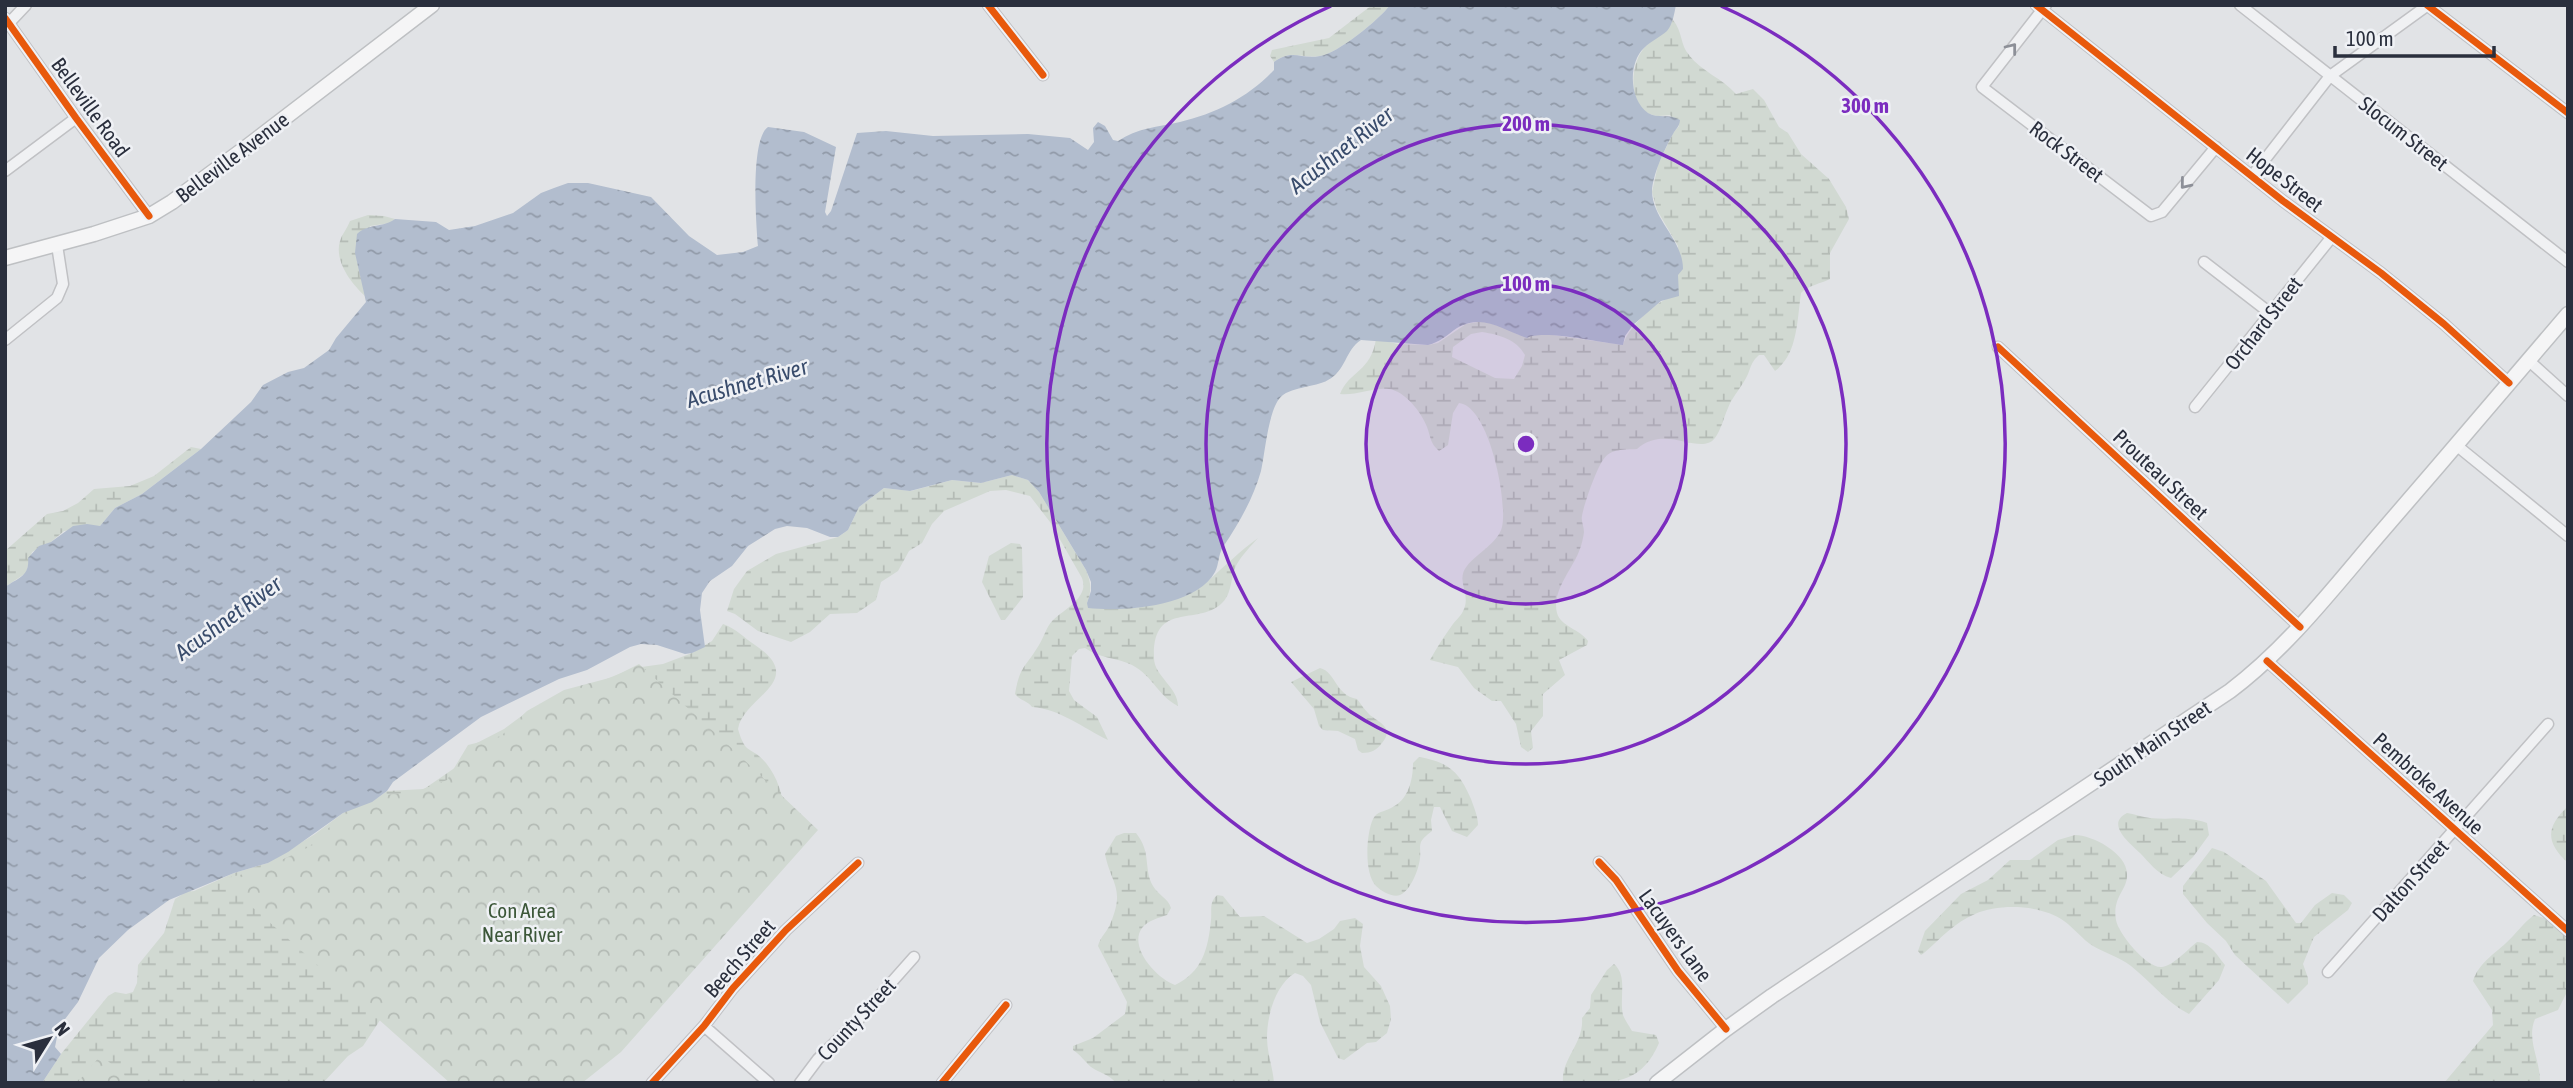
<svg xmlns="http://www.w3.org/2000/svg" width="2573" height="1088" font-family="'Asap Condensed',sans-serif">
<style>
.wetland{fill:url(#wetland-marsh);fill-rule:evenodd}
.park{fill:url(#park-crowns)}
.water{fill:url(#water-ripples)}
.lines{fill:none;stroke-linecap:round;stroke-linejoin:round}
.minor-casing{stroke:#c0c1c4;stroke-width:13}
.major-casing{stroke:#bec0c3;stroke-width:17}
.minor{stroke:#f0f1f3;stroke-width:10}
.major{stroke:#f5f5f6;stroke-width:14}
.cycleway-casing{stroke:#eff1f5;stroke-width:11}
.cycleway{stroke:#e8590c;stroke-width:7}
.oneway{stroke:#8d9098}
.ring{fill:none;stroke:#7b2cbf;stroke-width:3.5}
.labels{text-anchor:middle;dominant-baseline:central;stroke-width:5;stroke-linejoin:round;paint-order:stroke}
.street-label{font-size:21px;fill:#2a2f3d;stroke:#eff1f5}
.park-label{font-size:21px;fill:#3c5739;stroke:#eff1f5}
.water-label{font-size:23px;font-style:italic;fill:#394c6c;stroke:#eff1f5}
.centre{fill:#7b2cbf;stroke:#eff1f5;stroke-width:3.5}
.ring-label{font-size:21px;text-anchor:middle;font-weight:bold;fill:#7b2cbf;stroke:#eff1f5;stroke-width:5;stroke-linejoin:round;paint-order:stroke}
</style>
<defs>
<pattern id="wetland-marsh" width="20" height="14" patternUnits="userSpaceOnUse" patternTransform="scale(1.75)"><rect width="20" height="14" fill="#d1d9d2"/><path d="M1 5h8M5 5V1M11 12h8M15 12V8" fill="none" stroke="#b4bbb5"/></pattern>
<pattern id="park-crowns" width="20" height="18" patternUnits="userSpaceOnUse" patternTransform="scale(1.75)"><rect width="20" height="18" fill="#d1d9d2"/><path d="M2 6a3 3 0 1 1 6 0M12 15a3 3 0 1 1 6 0" fill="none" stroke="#b4bbb5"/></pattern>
<pattern id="water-ripples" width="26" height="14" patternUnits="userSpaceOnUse" patternTransform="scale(1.75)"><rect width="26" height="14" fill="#b2bdce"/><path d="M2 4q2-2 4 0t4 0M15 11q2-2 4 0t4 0" fill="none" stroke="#919aa8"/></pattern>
</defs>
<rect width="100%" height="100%" fill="#e1e3e6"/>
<path class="wetland" d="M1372,5H1390C1380,19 1337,54 1320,56C1301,59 1292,49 1274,62L1270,56L1272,50L1329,38Z
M1673,20C1683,32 1680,45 1689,55C1702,72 1722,78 1736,94L1753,89L1764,100L1779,127L1788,133L1801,154L1829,179L1846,207L1849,219L1830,253V279C1822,283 1807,286 1801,293C1797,320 1798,354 1775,371L1764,355H1759L1755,359C1751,364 1750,369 1748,374C1743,386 1733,395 1728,408C1724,417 1721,430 1715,438C1700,457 1666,423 1637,449C1624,450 1611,448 1603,460C1596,470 1584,504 1582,516C1581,522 1584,526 1584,532C1583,540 1580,551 1576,558C1568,574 1552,594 1557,613C1561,627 1580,629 1588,641L1587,645L1559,660L1565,675L1543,694V716L1531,731L1533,748L1528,752L1521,747L1516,724L1501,701H1492L1474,688L1458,667L1430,660C1437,647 1445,635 1453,624C1458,618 1463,614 1465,606C1469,592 1456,579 1467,566C1477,553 1498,543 1502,527C1508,501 1489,406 1459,403L1453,413L1448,445L1439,451C1430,443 1431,438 1427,427C1422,413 1405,391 1389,389C1373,387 1356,396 1340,394C1349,371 1371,372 1376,339L1398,344L1428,345L1438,343L1466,324L1483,321L1505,328L1519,335L1546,334L1623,345C1628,328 1653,304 1669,298L1678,275V246L1657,210L1652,192L1658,165L1673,133L1679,126L1670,115C1665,115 1658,117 1653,115C1628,108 1630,67 1642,51C1651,37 1665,37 1673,20ZM1482,332C1500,335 1516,339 1525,355L1522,366L1514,379L1495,378L1452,357L1453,347L1471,334Z
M368,215L384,216L395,219L390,223L370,226L363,287L365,296C351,283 334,261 340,241C342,234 347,229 350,221Z
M191,447L201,449L142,494L115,508L100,526L64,531L51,542L32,552L26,573L5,587V551L47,514L63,511L78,503L94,489L130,486L154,476Z
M1012,475L1028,480L1039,492L1086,570C1091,583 1092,590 1087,603C1121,614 1153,607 1185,592C1193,588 1203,586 1209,580C1225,566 1240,551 1258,538C1251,546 1242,555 1237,564C1230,576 1233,594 1221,604C1196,626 1152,601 1154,658C1154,676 1178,687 1178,706C1158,696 1153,676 1132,665C1116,657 1100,659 1085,648L1079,649L1072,656L1069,691L1074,700L1097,717L1108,740C1083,728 1060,709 1032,707C1027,700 1020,701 1015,694C1020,665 1026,667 1039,645C1044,637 1046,628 1052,621C1061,612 1075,605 1081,594C1084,589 1084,584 1082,578L1050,522L1030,496L1006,490L990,491L944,511L932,524L922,543L909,551L898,571L881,582L876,600L857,613L830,614L810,632L791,642L758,631L735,614L727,611L734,589L747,571L776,554L838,537L848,530L859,507L884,488L911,491L952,480L981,483Z
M1011,543L1020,544L1022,548L1023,597L1005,620H1001L982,582L989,556Z
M723,624C737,629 744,638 755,645C809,681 743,697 738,729C746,757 751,745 766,763C778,778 782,794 785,812L388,1008L363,1046L348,1056L323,1083H42L61,1054L108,996L115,992L126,994L133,992L137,983L138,965L164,933L175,899L186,892L194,891L234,873L268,863L315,834L343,813L372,802L387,791L424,789L456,767L471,746L504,729L531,709L634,668L663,664L692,653L712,641Z
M1320,668C1336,672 1335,695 1357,699C1361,704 1364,709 1368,713C1376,722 1396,726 1382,743C1377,750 1371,753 1362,753L1358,750L1355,739L1338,731L1323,730L1319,726L1314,709L1291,682Z
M1419,757C1448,762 1459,771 1471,799C1474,808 1478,816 1478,825L1467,837L1452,831L1440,807H1434L1431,820L1432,831C1428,834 1423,838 1421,842C1419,847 1421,853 1420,858C1419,869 1411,890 1400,895C1393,898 1381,891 1376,886C1364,874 1366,834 1373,819C1377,811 1384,812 1391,808C1408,800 1413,781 1413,763Z
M2568,806V863C2545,842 2546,827 2568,806Z
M2127,813C2134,814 2142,817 2150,818C2169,820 2187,816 2207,823L2209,835L2193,857L2171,878C2157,874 2149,862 2140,853C2130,843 2105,824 2127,813Z
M1124,833H1136C1152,853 1143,868 1153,886C1158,895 1168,898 1171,908L1167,915C1159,918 1148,920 1142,928C1128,947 1157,979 1175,985C1202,972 1208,950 1211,920C1212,909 1209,903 1217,895L1223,896L1240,917L1264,916L1307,943L1319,939L1334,929L1340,921L1355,918L1363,924L1360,946L1364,967L1381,986L1390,1006L1391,1019L1387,1033L1376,1042L1367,1043L1344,1060L1338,1058L1320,1022L1311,985L1303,976L1295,973C1275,985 1267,1016 1267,1038C1267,1053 1273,1068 1274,1083H1116C1109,1074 1099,1073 1091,1067C1084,1061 1081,1055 1073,1050V1046L1093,1038L1125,1014L1127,1002L1098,946C1100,937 1108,931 1111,922C1125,888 1111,884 1105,854L1116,836Z
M2075,835C2092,835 2127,853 2127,874C2128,890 2112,896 2116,920C2118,933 2147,969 2162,967C2174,965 2187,950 2197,942C2210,942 2217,955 2225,965L2219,980L2189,1014C2166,1002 2151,982 2131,966C2119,957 2105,953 2093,946C2082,939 2074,928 2064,921C2042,905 2000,903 1975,914C1955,922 1940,939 1924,953L1921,955L1918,951L1925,931L1961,894L1988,880L2010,860H2030L2058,840Z
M2212,848L2224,852L2266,881L2296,923H2301L2315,905L2332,893L2344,895L2352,903L2348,910L2314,937L2303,964L2308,978V984L2288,1004L2235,955L2226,941L2207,923L2183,894V886Z
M2534,915L2544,918L2568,933V990L2558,1010L2535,1019C2526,1040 2541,1061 2540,1083H2444L2493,1025L2492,1010L2473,981C2479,963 2493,955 2506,943C2516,934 2523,923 2534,915Z
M1614,964C1628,976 1619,997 1623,1015C1625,1020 1629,1026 1632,1031L1656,1035L1659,1043C1640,1088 1607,1083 1563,1083C1561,1058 1584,1044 1582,1018L1590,1008L1591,995L1607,970Z"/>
<path class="park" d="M639,664L724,741L818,830L621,1052L582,1083H450L221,879L258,871L309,847L347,810L385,795L415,792L447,780L468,745L500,737L527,711L564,690L613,677Z
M101,1055L133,1083H77Z"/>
<path class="water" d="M1390,5H1676C1674,14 1673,24 1667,31C1660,37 1651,41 1644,48C1628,63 1629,100 1648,113C1658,119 1669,113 1680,120C1679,128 1676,128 1673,134C1665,148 1652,176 1652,192C1653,220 1683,240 1683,269L1678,275L1679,296L1661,301L1633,325L1625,336L1623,345C1602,343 1542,329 1527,338C1502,330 1484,313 1457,328C1447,335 1440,342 1428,345L1361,340C1345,350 1346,371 1328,380C1315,388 1289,386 1279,399C1268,414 1265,453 1261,471C1253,499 1239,523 1223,547C1218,555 1219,565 1215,572C1196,607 1123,612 1088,608L1087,603L1091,591V582L1086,570L1039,492L1028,480L1012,475L981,483L952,480L910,491L884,488L859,507L848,530L838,537H830L807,528L787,526L775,529L748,546L732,566L710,581L702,593L700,610L705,647L692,653L685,654L657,645L641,644L630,647L587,670L559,679L481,717L393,782L387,791L372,802L343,813L288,852L268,863L234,873L169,900L128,930L99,958L78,1002L59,1027L55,1047L61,1054L42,1083H5V587C18,578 30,576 28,558L39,546L51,542L73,526L87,524L100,526L115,508L142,494L201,449L251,402L263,385L288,372L304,368L329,350L336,338L366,302L355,253L357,234C369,223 383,228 395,219L436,222L449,230L475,226L513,213L541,193L554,188L568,183H588L651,197L689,236L717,255L743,252L758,246C756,224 750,139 768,127L804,132L836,147L825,212L827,216L831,211L857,133L886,131L933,136L1028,134L1070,138L1088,150L1094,142L1093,128L1098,122L1105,126L1113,140L1118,141C1137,128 1158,127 1180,122C1215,114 1249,97 1274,70V62C1294,48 1300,60 1320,56C1337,54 1380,19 1390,5Z"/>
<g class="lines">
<g class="minor-casing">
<path id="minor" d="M988,5L1043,75
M2036,5L2283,201L2381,273L2444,324L2509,383
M2046,5L1982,87L2151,216L2162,212L2216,147
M2240,5L2568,262
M2427,5L2568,113
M5,18L76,118L149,216
M9,23L26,5
M5,171L76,118
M2252,176L2330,76L2428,5
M2204,262L2270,313
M5,340L57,298L63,284L57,245
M1998,347L2300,627
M2528,360L2568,396
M2195,407L2331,238
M2456,445L2568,536
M2267,661L2568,931
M1599,862L1616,880L1678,971L1726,1029
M2328,972L2548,724
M704,1026L769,1083
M652,1083L704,1026L733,988L786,930L858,863
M800,1083L818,1059L859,1019L914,957
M942,1083L1006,1005"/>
</g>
<g class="major-casing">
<path id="major" d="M5,258L94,234L149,216L172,202L248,146L432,5
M1657,1083L1726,1029L1772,996L2230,691C2287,648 2331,591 2377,537C2441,463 2504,389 2568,314"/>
</g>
<use href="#minor" class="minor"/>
<use href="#major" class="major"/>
<g class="cycleway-casing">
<path id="cycleway" d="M988,5L1043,75
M2036,5L2283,201L2381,273L2444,324L2509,383
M2427,5L2568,113
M5,18L76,118L149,216
M1998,347L2300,627
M2267,661L2568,931
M1599,862L1616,880L1678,971L1726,1029
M652,1083L704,1026L733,988L786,930L858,863
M942,1083L1006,1005"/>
</g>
<use href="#cycleway" class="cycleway"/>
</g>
<defs><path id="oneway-chevron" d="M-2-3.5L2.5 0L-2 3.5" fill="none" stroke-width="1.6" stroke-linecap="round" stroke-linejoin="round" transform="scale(1.75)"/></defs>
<g class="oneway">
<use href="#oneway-chevron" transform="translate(2012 48) rotate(-52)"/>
<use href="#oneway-chevron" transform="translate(2185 184) rotate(129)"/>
</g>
<circle cx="1526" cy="444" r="160" fill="#7b2cbf" fill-opacity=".12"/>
<g class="ring">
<circle cx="1526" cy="444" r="160"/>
<circle cx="1526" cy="444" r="320"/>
<path d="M1721 6A479 479 0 1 1 1331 6"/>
</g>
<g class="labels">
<g class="street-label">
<text transform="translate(91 107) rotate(54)">Belleville Road</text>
<text transform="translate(2404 133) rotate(38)">Slocum Street</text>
<text transform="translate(2067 151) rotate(37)">Rock Street</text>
<text transform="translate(232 157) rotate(-37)">Belleville Avenue</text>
<text transform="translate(2285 179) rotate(38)">Hope Street</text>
<text transform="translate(2263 323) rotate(-52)">Orchard Street</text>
<text transform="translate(2161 474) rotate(43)">Prouteau Street</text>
<text transform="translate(2152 743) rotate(-34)">South Main Street</text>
<text transform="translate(2429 783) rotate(42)">Pembroke Avenue</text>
<text transform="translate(2410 880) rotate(-48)">Dalton Street</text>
<text transform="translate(1676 935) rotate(54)">Lacuyers Lane</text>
<text transform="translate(739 958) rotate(-49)">Beech Street</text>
<text transform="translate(856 1019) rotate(-47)">County Street</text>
</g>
<g class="park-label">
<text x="522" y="910">Con Area<tspan x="522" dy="24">Near River</tspan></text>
</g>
<g class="water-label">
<text transform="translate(1341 150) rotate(-38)">Acushnet River</text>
<text transform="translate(747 383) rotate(-16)">Acushnet River</text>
<text transform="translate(228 618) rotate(-36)">Acushnet River</text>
</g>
</g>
<circle cx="1526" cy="444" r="10" class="centre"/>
<g class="ring-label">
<text x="1865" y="113">300 m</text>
<text x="1526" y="131">200 m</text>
<text x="1526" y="291">100 m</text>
</g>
<rect width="2573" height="1088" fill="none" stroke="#2a2f3d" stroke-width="14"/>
<g transform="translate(49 1039) rotate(53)" stroke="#eff1f5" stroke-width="5" paint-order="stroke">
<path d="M0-5L12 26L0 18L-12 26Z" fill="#2a2f3d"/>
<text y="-10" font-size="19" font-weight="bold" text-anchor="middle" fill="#2a2f3d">N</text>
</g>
<path d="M2335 46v10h159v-10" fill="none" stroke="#2a2f3d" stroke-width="3.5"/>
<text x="2346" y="46" font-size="21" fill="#2a2f3d" stroke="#eff1f5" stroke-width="5" paint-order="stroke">100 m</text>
</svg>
